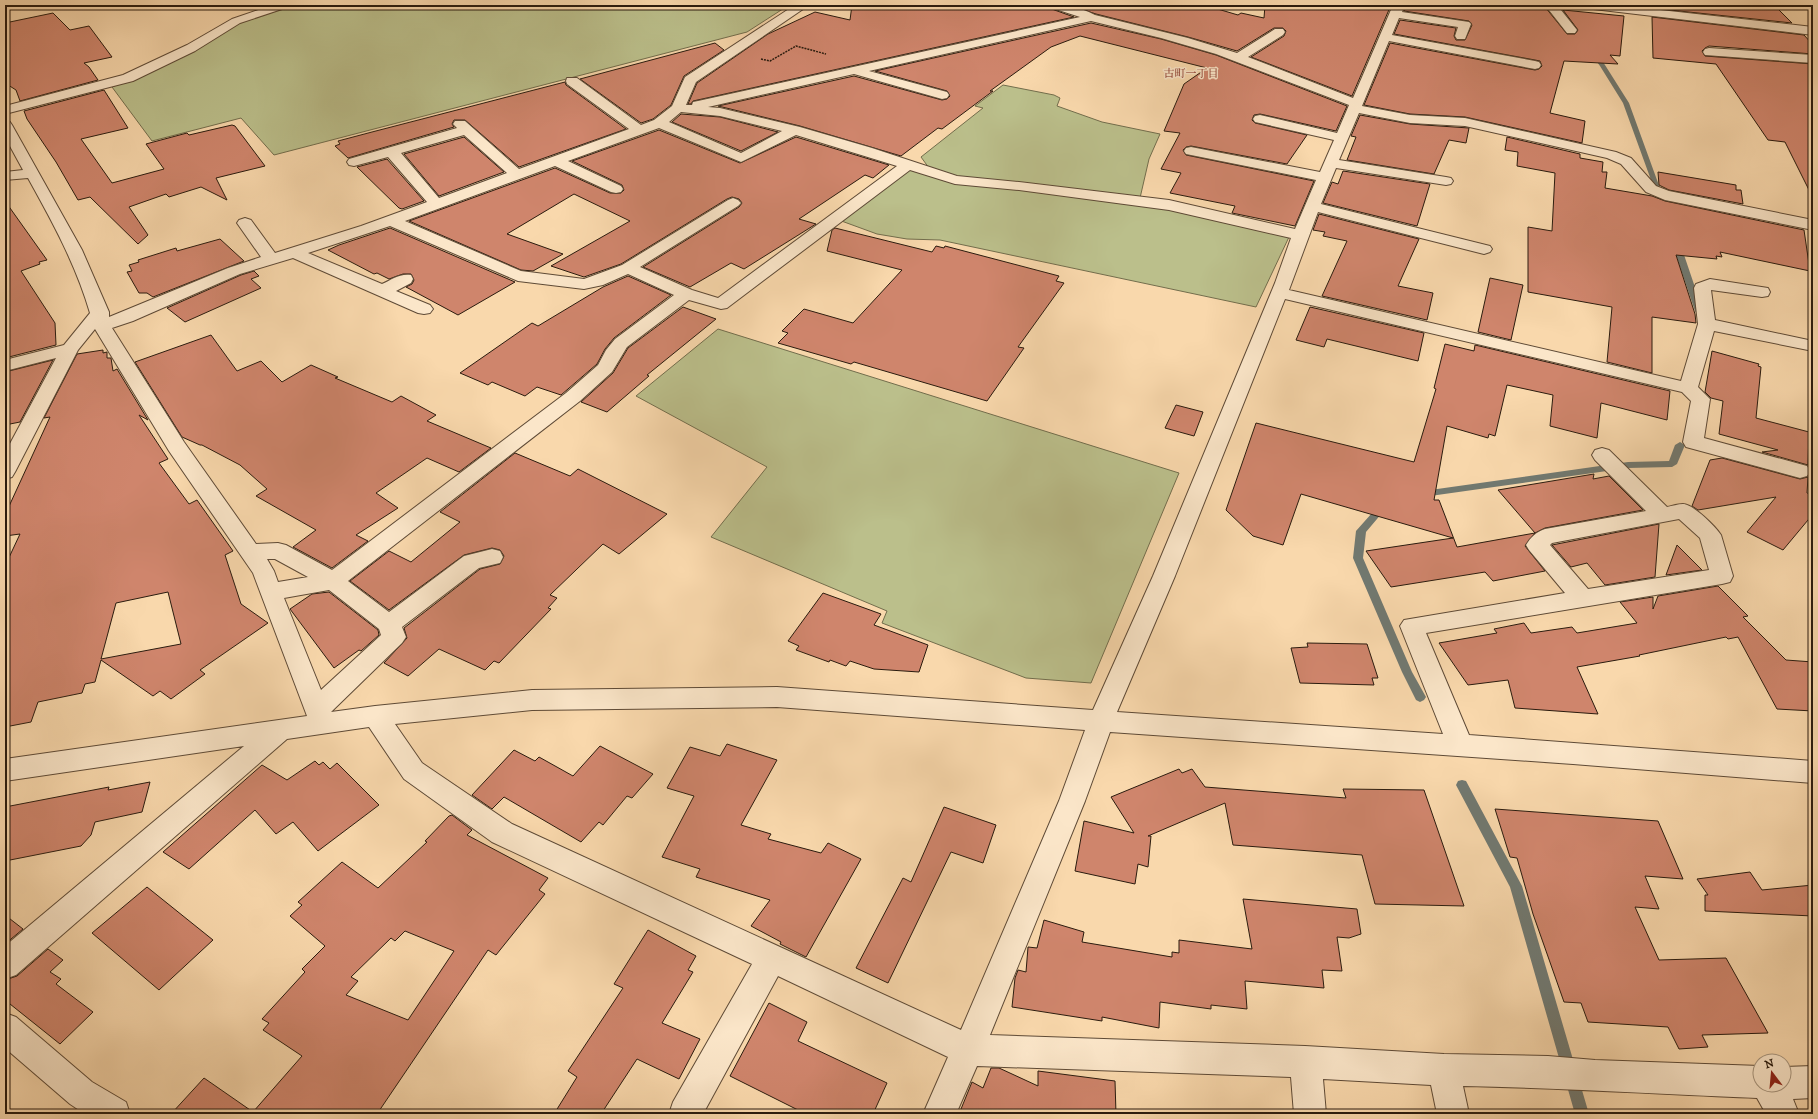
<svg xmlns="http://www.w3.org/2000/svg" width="1818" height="1119" font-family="'IM FELL DW Pica','Noto Serif JP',serif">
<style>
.green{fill:#bbbf8b;stroke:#726d4c}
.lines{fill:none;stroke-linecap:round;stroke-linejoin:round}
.stream{fill:#717971;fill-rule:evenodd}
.building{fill:#cf856c;stroke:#2a1b0e;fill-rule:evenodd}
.minor-casing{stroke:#5e4a36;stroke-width:2}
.path{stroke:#2a1b0e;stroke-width:1.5;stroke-dasharray:2 1;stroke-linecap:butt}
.minor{fill:#fbe6c9;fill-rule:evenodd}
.labels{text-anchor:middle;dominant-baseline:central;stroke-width:3;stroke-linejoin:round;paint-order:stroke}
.far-neighbourhood-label{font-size:11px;fill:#7a1f14;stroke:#fbe6c9}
</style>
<rect width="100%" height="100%" fill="#f9d8ac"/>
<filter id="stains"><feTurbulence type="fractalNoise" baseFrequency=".005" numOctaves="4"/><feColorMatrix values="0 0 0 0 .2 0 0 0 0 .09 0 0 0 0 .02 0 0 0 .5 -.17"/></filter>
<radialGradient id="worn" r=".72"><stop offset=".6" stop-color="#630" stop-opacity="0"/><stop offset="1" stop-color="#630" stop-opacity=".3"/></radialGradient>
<path class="green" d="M297,5H789L747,32L274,155L241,118L152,141L112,87L169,63L237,23L275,9Z
M1003,85L1054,95L1060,98L1057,106L1102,122L1160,134L1149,159L1140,198L955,177L929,168L921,157L983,108L975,106Z
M909,168L950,182L1021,187L1169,206L1289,237L1256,307L940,240L907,239L877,234L836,219Z
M718,329L1179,473L1091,683L1026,678L882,623L887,611L711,537L767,467L636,396Z"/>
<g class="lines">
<path class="stream" d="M1555,5H1561L1605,65L1629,103L1669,213L1668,214L1663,213L1623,103L1600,66Z
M1673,241L1680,243L1703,311L1702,313H1696L1695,311L1672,243Z
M1680,442L1685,445L1677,464L1672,467L1628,468L1423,497L1418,494L1423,491L1628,462L1669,461L1675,445Z
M1383,503L1388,506L1366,532L1363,558L1412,672L1426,697L1424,700L1420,702L1416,700L1402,672L1353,558L1356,531L1380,504Z
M1462,780L1466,781L1522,886L1589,1114H1575L1510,887L1456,785L1458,781Z"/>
</g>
<path class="building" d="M852,5H1046L1049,8L1074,17L693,101L691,104H688L697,83L768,34L815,12L850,20Z
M1069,5H1204L1238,15L1241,13L1264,18L1265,5H1391L1352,96L1251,57L1284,36L1286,31L1283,28H1274L1237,51L1188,37L1096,14Z
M1406,5H1464L1511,8L1510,5H1525L1545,7L1567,34H1575L1578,30L1563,10L1624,16L1620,56L1610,55L1618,64L1564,61L1550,113L1585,121L1582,143L1465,117L1410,114L1364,105L1390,43L1535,70L1539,69L1542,66L1540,61L1535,60L1394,34L1400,20L1456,28L1454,36L1456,40H1465L1472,25L1469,21L1404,11Z
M1651,5L1668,7L1667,5H1774L1792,23L1651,8Z
M53,13L70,30L89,26L112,57L84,63L89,67L98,80L20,101L16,90L5,83V23Z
M1652,17L1804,35L1813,45V54L1709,46L1705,48L1702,51L1705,56L1813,64V198L1785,142L1768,140L1716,64L1653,58Z
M1091,23L1161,39L1216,55L1347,106L1336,131L1260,114L1254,115L1252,120L1255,123L1307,135L1287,164L1191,146L1186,147L1183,150L1186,155L1314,181L1295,226L1232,213L1235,206L1170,193L1181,173L1161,169L1180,133L1164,131L1184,84L1207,68L1080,36L1051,47L990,91H993L942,129L938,128L901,156L800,126L718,106L854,76L942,100L947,99L950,96L947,91L875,71Z
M715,43L724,50L684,76L671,105L653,119L641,123L580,79Z
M565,82L566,85L626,129L519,167L465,120H454L452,124L454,127L348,158L335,146L340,144L338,141L372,132Z
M104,90L128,128L81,139L112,183L164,169L146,144L187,133L189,135L232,125L235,126L265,166L216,178L227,200L201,187L169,197L166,194L129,207L148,235L138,244L90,197L78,200L56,162L27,119L24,111Z
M681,114L720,117L778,132L741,151L672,122Z
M1360,115L1410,124L1469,128L1466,143L1449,140L1434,174L1347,160L1356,137L1351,136Z
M659,130L740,163L796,137L889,165L873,178L865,175L799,219L816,224L744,269L731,263L690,287L643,267L739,207L742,203L739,199L732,197L727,199L621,264L584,277L551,266L630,221L574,194L507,234L563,254L533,271L521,270L409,221L555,168L610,193H621L624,190L622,185L572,161Z
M464,137L504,172L439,196L404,154Z
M1507,137L1580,154V158L1603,162L1602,172H1607L1605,188L1652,196L1665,201L1804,230L1810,271L1720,252L1722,257L1716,256L1717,259L1676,255L1695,314L1696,323L1652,317V373L1607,362L1612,307L1528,292V227L1552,231L1555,173L1517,166L1518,152L1505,150Z
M387,159L424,201L402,209L399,208L357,167Z
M1343,171L1430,184L1417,226L1323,203L1332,182L1338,184Z
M1658,172L1736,185V190H1741L1743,204L1669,190L1659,185Z
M5,201L47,260L39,262L40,264L21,271L55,323L56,345L5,358Z
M1319,214L1419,239L1398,286L1433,293L1427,320L1322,296L1347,241L1323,236L1325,232L1313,230Z
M390,228L515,282L458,315L406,287L412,284L414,280L411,274H403L389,279L377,273L374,274L328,250L339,245Z
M835,228L932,252L936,246L944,248L945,246L1059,276L1056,281L1064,283L1018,347L1024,348L987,401L854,362L851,364L778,343L788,333L782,331L804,309L853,323L902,270L827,251L832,230Z
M220,239L244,261L153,297L147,293H139L127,272L132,271L129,265L139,262L138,260L176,248L177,251Z
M254,271L259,276L251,279L261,288L185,322L167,308L241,275Z
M628,276L671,295L614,338L605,349L597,364L561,395L537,387L525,396L492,382L488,385L460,373L532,323L538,326L603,287Z
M1490,278L1523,285L1511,340L1478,332Z
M683,307L716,319L647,375L649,376L607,412L581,402L613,373L628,348Z
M1310,307L1424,333L1418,361L1327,339L1324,347L1296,340Z
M211,335L237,371L261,361L282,382L311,365L338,377L335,378L392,402L401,396L436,415L427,421L491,448L459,472L427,458L376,493L398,508L356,535L368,541L332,568L293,547L316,530L256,496L267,489L240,465L202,445H200L182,437L135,362Z
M1445,344L1474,351L1475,345L1670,391L1667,420L1601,403L1597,438L1550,426L1553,395L1507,385L1495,436L1489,434L1488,438L1447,426L1434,500H1439L1457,547L1535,533L1525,546L1545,571L1493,581L1485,572L1391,587L1366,551L1453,538L1301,494L1283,545L1253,536L1226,510L1256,423L1414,462L1436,389L1434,388Z
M103,350V353L107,352V358H111L113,371L117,369L148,420L139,415L168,459L159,463L189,504L197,500L233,551L225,555L241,604L268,623L200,670L205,674L171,699L160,691L153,696L101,660L95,682L85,684L82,693L38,702L31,722L5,727V566L20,534L5,536V515L50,417L44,418L77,354ZM168,592L181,644L101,659L116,603Z
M1712,351L1759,364L1758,366L1761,367L1756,418L1809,432L1808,465L1762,452L1778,450L1719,434L1723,401L1711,398L1705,392Z
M53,360L20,422L5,425V372Z
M1176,405L1203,412L1194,436L1165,428Z
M515,453L570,476L578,469L667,514L619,554L603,544L550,595L557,598L548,608L551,609L499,663L494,661L485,670L439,649L408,676L384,663L407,638L404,628L480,569L500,564L504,556L500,550L492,548L464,555L389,610L350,581L389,551L411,562L460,522L440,512Z
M1722,458L1800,479L1808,477L1807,493L1813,495V514L1783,550L1747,532L1776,497L1698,510L1692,506L1710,460Z
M1594,474L1593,479L1609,476L1643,510L1545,528L1535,533L1498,490Z
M1659,524L1655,577L1605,585L1587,563L1571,567L1552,545Z
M1677,545L1702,570L1666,575Z
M1718,586L1748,616L1743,617L1786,660L1813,662V711L1777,709L1738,637L1728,639L1726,637L1639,655L1640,656L1577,667L1598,714L1515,708L1508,680L1468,685L1439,643L1497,633L1494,629L1524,623L1531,633L1572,627L1577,633L1637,623L1620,602L1653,597V609L1658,596Z
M329,592L378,630L379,635L361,651L359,650L334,668L290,609L312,594Z
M823,593L881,614L874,625L928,645L919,672L874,669L850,661L846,666L830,660L829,662L796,650L799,646L788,641Z
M1307,643L1367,644L1378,678H1372L1374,685L1300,683L1291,648L1308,647Z
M727,744L777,760L741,825L771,834L768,839L821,853L828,843L861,859L806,957L780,944L781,942L751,926L770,900L696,877L700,869L662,857L694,796L667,788L690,747L720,756Z
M600,746L653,774L632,798L627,796L603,825L599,822L581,842L504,797L492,809L472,795L514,750L535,761L539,757L573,776Z
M315,761L319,765L323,762L330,769L337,763L379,805L318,851L293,822L276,834L255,810L189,869L163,852L262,765L287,780Z
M1179,769L1182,773L1192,769L1205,787L1346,798L1343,789L1424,790L1464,906L1375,904L1362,855L1233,845L1225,803L1148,836H1151L1148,867L1138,864L1135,884L1075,871L1084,821L1134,833L1111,797Z
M150,782L142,812L95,822L91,835L81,846L5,861V807L109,787L108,790Z
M944,807L996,825L983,863L951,852L888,983L856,968L903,878L911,882Z
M1495,809L1658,821L1683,879L1645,876L1659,909L1635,907L1659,960L1726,958L1768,1033L1702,1035L1708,1047L1679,1049L1668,1027L1588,1022L1581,1003L1564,1002L1533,914L1517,858L1510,857Z
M452,815L472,830L467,835L548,878L539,890L545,894L496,955L488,950L377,1114H171L204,1078L253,1112L302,1056L263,1030L269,1023L262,1019L305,972L302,969L325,946L290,916L302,905L298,902L342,862L378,888L427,842L425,841L449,816ZM405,931L454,951L408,1020L346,995L358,981L351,977L391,938L395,941Z
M1750,872L1762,890L1813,885V916L1705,911V895H1708L1697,879Z
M147,887L213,940L159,990L92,933Z
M1243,899L1357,909L1361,934L1349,938L1337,937L1342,971L1322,970L1324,988L1245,981L1247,1009L1211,1005V1009L1160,1002L1159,1028L1102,1017V1021L1012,1007L1015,978L1018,970L1026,972L1028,947L1037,948L1044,920L1084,932L1082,942L1172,957V952L1179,953V940L1252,949Z
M5,915L23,929L5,944Z
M648,930L696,956L688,970L693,972L662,1023L700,1039L679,1079L637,1059L601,1114H554L577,1077L568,1071L623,988L614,984Z
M48,949L63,960L50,972L61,979L56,984L93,1012L60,1044L5,1000V980L17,976Z
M769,1003L807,1022L798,1041L887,1083L873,1114H806L730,1076Z
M991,1068H999L1038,1086V1071L1115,1081L1116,1114H959L972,1082L983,1088Z"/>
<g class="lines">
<g class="minor-casing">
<path id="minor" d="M273,5H290L288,7L240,23L195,51L133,81L5,114V106L123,75L187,45L232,19Z
M795,5H809L696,82L686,105H692L693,102L698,101L1080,17L1049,7L1047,5C1065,5 1080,7 1095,15L1188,38L1237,53L1275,29H1283L1285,32L1283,35L1248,57L1353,98L1393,5H1405L1402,12L1469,22L1471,24L1465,39H1457L1455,36L1458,27L1399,18L1392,35L1535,61L1539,62L1541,65L1539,68L1535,69L1389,41L1362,106L1410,115L1465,118L1616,152L1631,158L1656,186L1669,191L1813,220V230L1665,200L1646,192L1621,164L1607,158L1465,126L1410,123L1359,113L1339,160L1446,177L1451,178L1453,181L1451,184L1446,185L1336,168L1321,204L1490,246L1492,249L1490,252L1484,254L1318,212L1289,290L1681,381L1698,324L1694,288L1696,284L1710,279L1768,288L1770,292L1768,296L1762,297L1711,290L1715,320L1813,341V351L1714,331L1698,387L1710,399L1704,438L1807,466L1810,471L1807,476L1800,478L1686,447L1683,442L1691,401L1682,392L1285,299L1175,576L1117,712L1443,734L1400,626L1404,620L1565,593L1529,550L1526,545C1531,537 1536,532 1545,529L1646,511L1595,460L1592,455L1595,450L1602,448L1609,450L1667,507C1672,506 1678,504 1683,504C1693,504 1716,527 1721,535L1733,576L1730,582L1722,584L1426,633L1469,735L1813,761V783L1573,764L1110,732L1085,801L990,1035L1305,1046L1444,1054L1548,1056L1595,1060L1760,1066V1085H1784V1067L1813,1066V1098L1793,1099L1799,1114H1766L1757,1098C1659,1094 1561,1088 1463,1086L1469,1114H1437L1431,1085L1323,1079L1326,1114H1294L1291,1077L977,1066L956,1114H923L948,1057L778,976L703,1114H669L673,1102L752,964L492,842L404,779L369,727L287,739L16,975L5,979V946L244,746L5,781V759L307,716L253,573L169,451L95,329L78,350L15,472L12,477L5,479V453L56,358L5,371V360L64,345L90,313C76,265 52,221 28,178L5,180V172L23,170L5,137V121L10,122L12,125L82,250L109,312V317L228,268L261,257L237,223L239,220L245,218L251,220L275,253L361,226L427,202L388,157L354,166L349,165L347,162L349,159L457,128L453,124L455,121H465L519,169L629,129L567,84L566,81L567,78H577L641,125L654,120L672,106L685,77ZM1091,21L1161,38L1216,54L1349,105L1337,133L1260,115L1255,116L1253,119L1255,122L1334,140L1320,172L1191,147L1186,148L1184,151L1186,154L1316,180L1295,229L1169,200L1019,182L957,176L872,148L800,127L720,108L708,107L854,74L942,99L947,98L949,95L947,92L869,71ZM681,112L720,116L782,131L741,153L669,122ZM659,128L741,162L796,135L897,166L718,298L692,290L640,267L738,206L741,203L738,200L733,198L728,200L622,265L584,279L521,271L405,221L555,166L611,192L616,193L621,192L623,189L621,186L568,161ZM464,135L507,173L439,198L401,153ZM910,170L955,184L1019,190L1169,210L1291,238L1275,283L1153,576L1093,710L777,687L532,690L375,706L331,712L402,643L406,637L402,627L479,568L500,563L503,557L500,551L492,549L464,556L389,612L348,581L580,401L612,372L627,347L689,300L721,309L727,308ZM390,226L518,281L584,289L603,285L628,274L674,295L615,339L606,350L598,365L566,393L332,570L286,545L278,543L256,544L184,442L112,328L133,321L240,274L293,258L418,313L424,314L430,313L433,309L430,305L396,291L411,283L413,279L411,275C400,273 391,280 382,284L308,253ZM1679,519L1700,538L1709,570L1588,589L1550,545L1552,543ZM267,559H275L308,577L278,582L274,571ZM329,590L379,629L381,635L321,690L284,598ZM777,707L1085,730L1059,801L961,1030L512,824L422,763L395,724L532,710Z
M1545,5H1557L1577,30L1575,33H1567Z
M1579,5H1615L1813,27V35L1585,8Z
M1709,48L1813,55V63L1705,55L1703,52L1705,49Z
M5,1013L16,1017L92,1082L126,1102L130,1114H85L70,1104L5,1048Z"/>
</g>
<path class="path" d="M761,59L770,61L796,46L826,54"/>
<use href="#minor" class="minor"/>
</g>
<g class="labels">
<g class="far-neighbourhood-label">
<text x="1191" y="74">古町一丁目</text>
</g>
</g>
<rect width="1818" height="1119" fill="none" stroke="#f9d8ac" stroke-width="20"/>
<rect x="6" y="6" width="1806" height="1107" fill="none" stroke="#2a1b0e" stroke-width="2"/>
<rect x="10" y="10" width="1798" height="1099" fill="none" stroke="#2a1b0e"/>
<g transform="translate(1772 1073) rotate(344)"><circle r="19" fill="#fbe6c9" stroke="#a7957e"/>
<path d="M0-3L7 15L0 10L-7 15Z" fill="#8f2418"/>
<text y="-6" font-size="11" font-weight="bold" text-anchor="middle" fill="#2a1b0e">N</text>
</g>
<rect width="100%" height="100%" filter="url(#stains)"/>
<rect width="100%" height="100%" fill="url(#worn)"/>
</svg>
